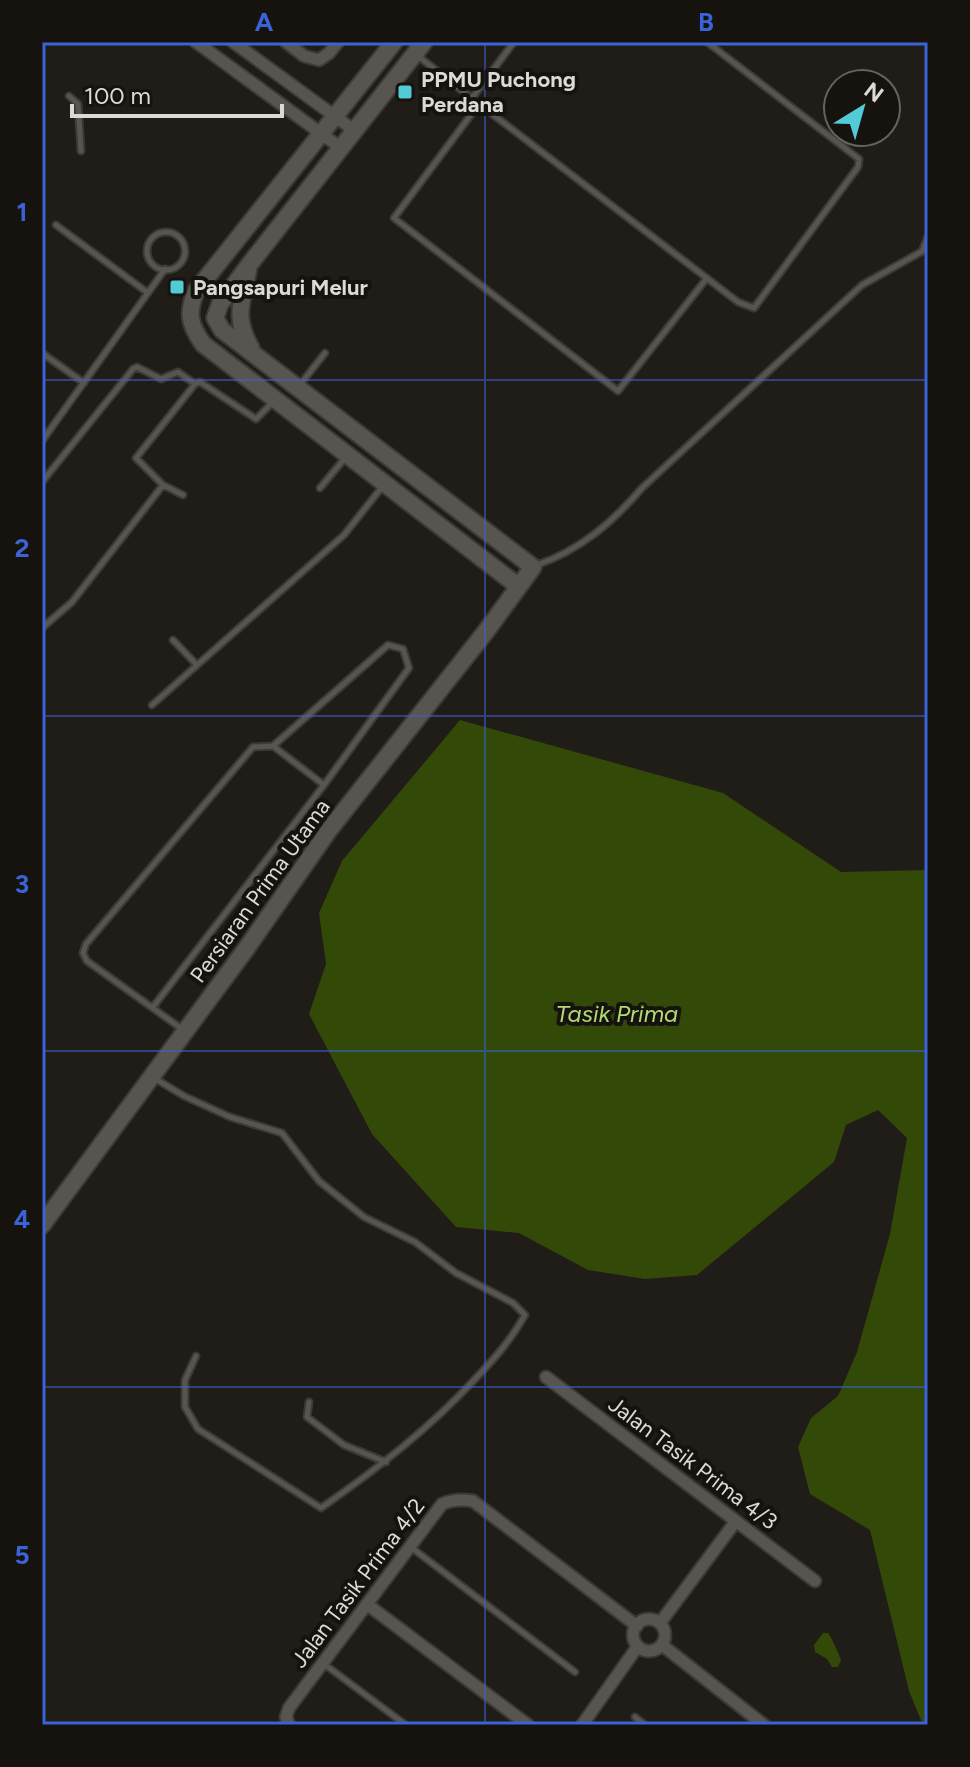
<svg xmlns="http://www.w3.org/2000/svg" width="970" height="1767" font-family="Figtree,sans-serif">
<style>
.water{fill:#334908}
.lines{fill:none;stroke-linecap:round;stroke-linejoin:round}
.service-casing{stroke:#3c3a37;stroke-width:9}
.minor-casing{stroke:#3c3a37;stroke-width:15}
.secondary-casing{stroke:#3c3a37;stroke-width:20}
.service{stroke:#58544f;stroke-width:5}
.minor{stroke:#58544f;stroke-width:11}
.secondary{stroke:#58544f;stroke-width:16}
.grid{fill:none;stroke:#3a63d8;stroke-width:2;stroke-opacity:0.55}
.poi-dot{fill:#52cbd7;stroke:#16130f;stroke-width:3}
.labels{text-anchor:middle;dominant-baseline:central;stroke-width:8;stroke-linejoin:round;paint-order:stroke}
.poi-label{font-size:22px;font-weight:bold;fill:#dcdad7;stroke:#16130f;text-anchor:start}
.street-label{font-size:22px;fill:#dcdad7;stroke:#16130f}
.water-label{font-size:24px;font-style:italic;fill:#afdb70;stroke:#16130f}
.neatline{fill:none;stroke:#3a63d8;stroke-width:3}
.grid-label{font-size:26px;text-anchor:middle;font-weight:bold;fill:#3a63d8}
</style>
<rect width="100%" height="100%" fill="#201c18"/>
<path class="water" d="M460,720L723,793L841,872L928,870V1725H923L909,1691L870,1530L810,1494L798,1447L811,1418L838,1396L857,1352L890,1234L907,1138L878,1110L846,1125L834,1162L697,1275L645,1279L588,1270L519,1233L456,1227L372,1134L309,1014L326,964L319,913L342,861Z
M823,1633H828C834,1642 837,1650 841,1660L838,1667H832L827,1659L815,1652L814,1645Z"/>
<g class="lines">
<g class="service-casing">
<path id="service" d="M418,56L479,104L394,218L618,391L707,278
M69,96L78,104L81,151
M472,98L514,42
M479,104L738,302L754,308L858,167L859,159L707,42
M56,225L148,293
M147 251a19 19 0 1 1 38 0a19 19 0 1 1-38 0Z
M923,249L928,236
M42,353L84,383
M299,386L325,353
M42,441L165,269
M42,482L133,369L137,367L161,379L178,372L195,384
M320,488L345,458
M183,495L163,485L136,458L195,384L200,382L256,419L272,403
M537,565C580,550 612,523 642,488L862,285L928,248
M42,628L72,602L163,485
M173,640L197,665
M152,705L344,535L382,487
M273,746L324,785
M153,1007L324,785L409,668L403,649L388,645L273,746L253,747L86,944L83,953L87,961L182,1029
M154,1078L184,1096L230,1117L282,1133L319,1181L364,1217L415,1242L456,1273L513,1303L525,1315C511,1340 495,1358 476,1378C430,1428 377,1469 321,1508L198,1429L185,1407V1380L196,1356
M309,1402L307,1417L344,1445L386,1462
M412,1548L575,1672
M324,1664L406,1725
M635,1717L645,1725"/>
</g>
<g class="minor-casing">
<path id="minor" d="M196,42L341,148
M233,42L355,131
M286,42L304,56L319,60L329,53L338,42
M546,1377L815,1581
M368,1605L528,1725
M633 1635a16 16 0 1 1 32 0a16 16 0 1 1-32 0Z
M660,1623L736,1521
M662,1645L764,1725
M289,1725L286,1717L289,1708L442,1504C453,1499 462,1499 473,1501L637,1626
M582,1725L638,1646"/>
</g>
<g class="secondary-casing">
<path id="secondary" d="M394,42L196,291C187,313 189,324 203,344L518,586
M248,271C242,302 233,317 251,348
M215,318L220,304L249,265L424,42
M42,1225L246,949L329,830L487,630L533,567L222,330L215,318"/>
</g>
<use href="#service" class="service"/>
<use href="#minor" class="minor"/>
<use href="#secondary" class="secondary"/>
</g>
<path class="grid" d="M485,42V1725M42,380H928M42,716H928M42,1051H928M42,1387H928"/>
<g class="poi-dot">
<rect x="397" y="84" width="16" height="16" rx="4"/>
<rect x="169" y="279" width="16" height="16" rx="4"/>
</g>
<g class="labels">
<g class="poi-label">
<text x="421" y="79">PPMU Puchong<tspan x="421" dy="25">Perdana</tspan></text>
<text x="193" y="287">Pangsapuri Melur</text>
</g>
<g class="street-label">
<text transform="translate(260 891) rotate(-54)">Persiaran Prima Utama</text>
<text transform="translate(693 1463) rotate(37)">Jalan Tasik Prima 4/3</text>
<text transform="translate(358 1583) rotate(-53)">Jalan Tasik Prima 4/2</text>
</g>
<g class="water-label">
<text x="617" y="1013">Tasik Prima</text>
</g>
</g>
<rect width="970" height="1767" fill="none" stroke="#16130f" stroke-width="88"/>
<g transform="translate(862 108) rotate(37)"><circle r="38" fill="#16130f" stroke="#65635f" stroke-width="2"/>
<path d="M0-6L14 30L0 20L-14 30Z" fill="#52cbd7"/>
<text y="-12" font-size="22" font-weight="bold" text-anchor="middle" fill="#dcdad7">N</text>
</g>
<path d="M72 104v12h210v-12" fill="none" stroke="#dcdad7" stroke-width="4"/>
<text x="84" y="104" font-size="24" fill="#dcdad7" stroke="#16130f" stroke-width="6" paint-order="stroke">100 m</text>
<rect x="44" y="44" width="882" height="1679" class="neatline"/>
<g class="grid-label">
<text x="264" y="31">A</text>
<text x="706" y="31">B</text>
<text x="22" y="221">1</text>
<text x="22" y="557">2</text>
<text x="22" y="893">3</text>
<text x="22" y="1228">4</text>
<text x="22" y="1564">5</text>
</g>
</svg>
